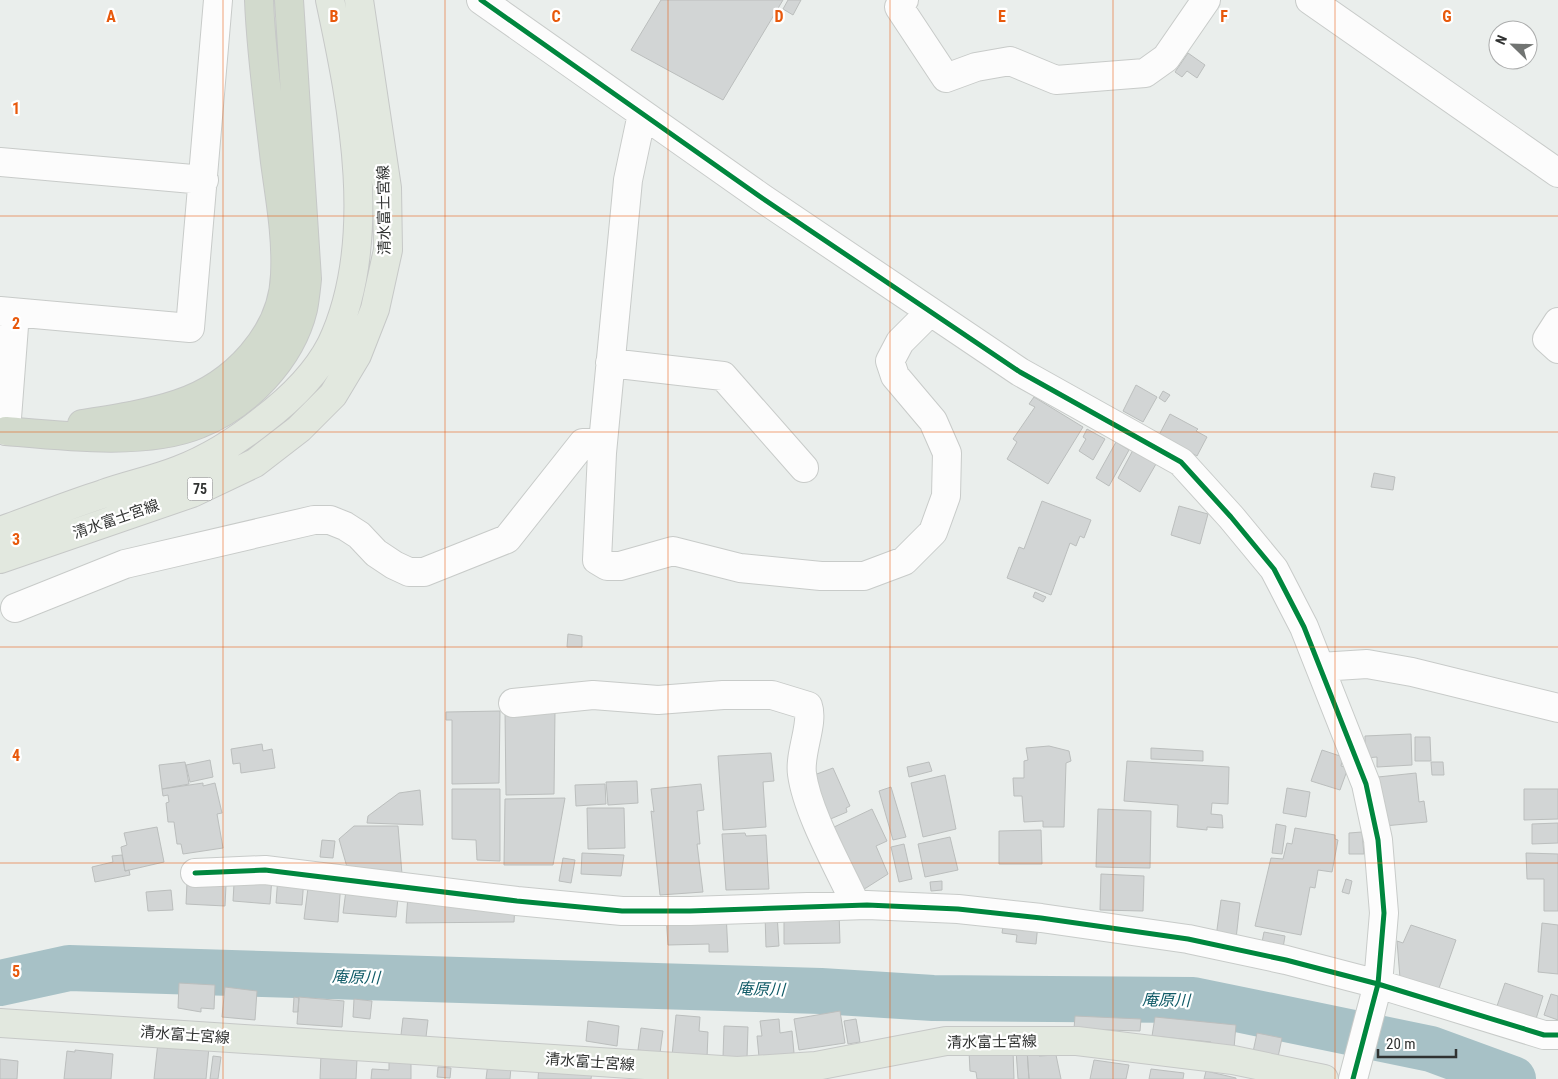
<svg xmlns="http://www.w3.org/2000/svg" width="1558" height="1079" font-family="'Roboto Condensed','Noto Sans JP',sans-serif">
<style>
.lines{fill:none;stroke-linecap:round;stroke-linejoin:round}
.river{stroke:#a7c1c6;stroke-width:46}
.building{fill:#d2d5d5;stroke:#bbbebd}
.minor-casing{stroke:#c8cbc9;stroke-width:30}
.major-casing{stroke:#c6c8c7;stroke-width:30}
.highway-casing{stroke:#c6c8c7;stroke-width:30}
.minor{stroke:#fcfcfc;stroke-width:28}
.major{stroke:#e2e8df;stroke-width:28}
.highway{stroke:#d2dacd;stroke-width:28}
.cycleway-casing{stroke:#fff;stroke-width:8}
.cycleway{stroke:#00873e;stroke-width:5}
.grid{fill:none;stroke:#e8590c;stroke-width:1;stroke-opacity:0.55}
.labels{text-anchor:middle;dominant-baseline:central;stroke-width:4.5;stroke-linejoin:round;paint-order:stroke}
.shield{fill:#fff;stroke:#6e706f;stroke-width:1}
.shield-label{font-size:14px;font-weight:bold;fill:#303231}
.street-label{font-size:15px;fill:#303231;stroke:#fff}
.water-label{font-size:16px;font-style:italic;fill:#105b67;stroke:#fff}
.grid-label{font-size:16px;text-anchor:middle;font-weight:bold;fill:#e8590c;stroke:#fff;stroke-width:4.5;stroke-linejoin:round;paint-order:stroke}
</style>
<rect width="100%" height="100%" fill="#eaeeec"/>
<g class="lines">
<path class="river" d="M0,983L69,968L821,991L933,998L1193,1000L1431,1049L1513,1079"/>
</g>
<path class="building" d="M661,0H783L723,100L631,50Z
M788,0H801L793,15L783,9Z
M1188,53L1205,65L1197,78L1187,71L1182,77L1175,72Z
M1136,385L1157,397L1143,422L1123,411Z
M1163,391L1170,395L1165,402L1159,398Z
M1034,397L1083,427L1048,484L1007,459L1017,442L1013,439L1035,407L1029,404Z
M1170,414L1198,429L1196,431L1207,437L1197,456L1159,435Z
M1087,429L1105,439L1093,460L1079,451L1086,439L1083,437Z
M1116,442L1129,450L1109,486L1096,478Z
M1133,450L1156,464L1140,492L1118,478Z
M1374,473L1395,477L1393,490L1371,487Z
M1042,501L1091,520L1084,538L1080,536L1076,546L1070,543L1051,595L1007,578L1019,547L1024,549Z
M1179,506L1208,514L1200,544L1171,535Z
M1035,592L1046,597L1043,602L1033,597Z
M568,634L582,636V647H567Z
M555,710L554,794L506,795L505,711Z
M500,711L499,783L452,784V720H446V712Z
M1411,734L1412,765L1377,767V757L1365,758V736Z
M1415,737H1430L1431,761H1415Z
M262,744L263,751L272,749L275,768L241,773L240,763L233,764L231,749Z
M1049,746L1069,751L1071,761L1066,763L1064,827H1043V821L1024,822L1022,796H1014L1013,778H1024V761L1028,760L1026,748Z
M1151,748L1203,751V761L1151,759Z
M1322,750L1343,757L1341,766L1348,768L1340,790L1311,781Z
M771,753L774,781L763,782L766,827L723,830L718,756Z
M210,760L213,777L190,782L186,765Z
M1127,761L1229,767L1228,804L1212,803L1211,814L1222,815L1223,828L1207,827V830L1177,827L1178,805L1124,801Z
M185,762L189,784L162,789L159,765Z
M929,762L932,771L909,777L907,767Z
M1431,762H1443L1444,775H1432Z
M833,768L850,806L846,808L847,812L821,823L806,778Z
M1416,773L1419,802L1424,801L1427,822L1384,826L1378,777Z
M945,775L956,829L923,837L911,783Z
M637,781L638,803L608,805L606,782Z
M203,783V786L215,783L222,813L217,814L223,848L183,854L181,844H177L174,822H168L166,803L169,802L168,795L163,796L162,789Z
M605,784L606,804L576,806L575,785Z
M701,784L704,810L697,811L700,844H697L703,892L660,895L651,811L654,812L651,789Z
M891,787L906,837L893,840L879,791Z
M1287,788L1310,792L1306,817L1283,813Z
M452,789H500V861L477,860L476,840L452,839Z
M1524,789H1558V819L1524,820Z
M420,790L423,825L367,823L368,816L399,793Z
M565,798L553,865H504L505,799Z
M587,808H624L625,848L588,849Z
M872,809L887,841L876,846L888,874L866,888L855,892L832,828Z
M1098,809L1151,811L1150,868L1096,867Z
M1558,823V843L1532,844V824Z
M1276,824L1286,826L1282,854L1272,853Z
M354,826H398L402,874H349L339,839Z
M157,827L164,862L125,871L121,847L127,845L124,833Z
M1295,828L1335,835V839L1338,840L1332,872L1318,870L1315,888L1310,887L1301,935L1255,926L1271,858L1283,859L1287,843L1292,844Z
M1041,830L1042,864H999V831Z
M1362,832L1364,854H1349V833Z
M745,833L746,836L766,835L769,889L726,890L722,834Z
M950,837L958,870L925,877L918,844Z
M322,840L335,841L333,858L320,857Z
M904,844L912,879L899,882L891,847Z
M582,853L624,855L621,876L581,874Z
M1526,853L1558,854V911H1544V879H1527Z
M122,855L125,871L129,870L130,875L95,882L92,867L113,862L112,856Z
M563,858L575,860L571,883L559,881Z
M1101,874L1144,876L1143,911L1100,910Z
M248,875L272,877L270,904L233,901L234,884L247,885Z
M278,876L304,878L302,905L276,903Z
M1346,879L1352,881L1349,894L1342,892Z
M309,880L341,882L338,922L304,919Z
M942,881V890L931,891L930,882Z
M187,883L226,885L225,906L186,904Z
M347,883L399,888L396,917L343,913Z
M171,890L173,910L148,911L146,892Z
M408,895L515,905L514,922L406,923Z
M1221,900L1240,903L1236,939L1216,937Z
M839,912L840,943L784,944V913Z
M726,913L728,952H709V944L668,945L666,914Z
M777,914L779,946L766,947L765,915Z
M1004,920L1038,924L1036,944L1016,942L1017,935L1002,933Z
M1542,923L1558,925V974L1538,972Z
M1411,925L1456,940L1438,991L1400,978L1397,941L1403,943Z
M1264,932L1285,936L1283,948L1262,942Z
M179,983L215,985L214,1009L201,1008V1012L178,1008Z
M1505,983L1543,996L1536,1019L1497,1006Z
M225,987L257,991L255,1020L222,1017Z
M1551,994L1558,996V1020L1544,1015Z
M294,997L299,998L298,1012H293Z
M299,997L344,1001L342,1027L297,1024Z
M354,999L372,1001L370,1019L353,1017Z
M840,1011L845,1043L799,1050L794,1019Z
M676,1015L700,1017L699,1031L708,1032L707,1058L672,1056Z
M1075,1016L1141,1019L1140,1031L1074,1029Z
M1155,1017L1236,1025L1234,1048L1209,1046L1211,1042L1152,1036Z
M403,1018L428,1020L426,1037L401,1035Z
M779,1019L780,1033L792,1031L794,1053L759,1057L757,1036H762L760,1021Z
M856,1019L860,1042L848,1044L844,1021Z
M588,1021L619,1026L617,1046L586,1041Z
M724,1026L748,1027L747,1058L723,1057Z
M641,1028L663,1031L660,1053L638,1050Z
M1257,1033L1282,1038L1278,1057L1253,1052Z
M158,1042L209,1047L206,1079H154Z
M75,1050L113,1054L111,1079H64L67,1051L75,1052Z
M1013,1050L1014,1079H977L976,1072L970,1071L969,1051Z
M1016,1050H1027L1029,1079H1018Z
M1027,1050H1039V1056L1056,1055L1061,1079H1029Z
M321,1054L357,1059L356,1079H320Z
M213,1056L221,1057L218,1079H210Z
M0,1059L18,1061L17,1079H0Z
M1094,1060L1129,1065L1126,1079H1090Z
M389,1062L411,1063V1079H371L372,1069L389,1070Z
M488,1063L511,1067L510,1079H486Z
M539,1066L592,1072L591,1079H538Z
M438,1067L451,1068L450,1078L437,1077Z
M1151,1069L1184,1073L1183,1079H1149Z
M1206,1071L1236,1078V1079H1204Z"/>
<g class="lines">
<g class="minor-casing">
<path id="minor" d="M481,0L762,198L1020,372L1181,462L1231,517L1274,569L1304,627L1366,784L1378,840L1384,913L1378,984L1353,1079
M904,0L899,7L946,78L976,67L1010,61L1056,80L1145,73L1166,58L1206,0
M1310,0L1558,173
M642,114L628,180L602,453L597,560L607,566H620L673,551L740,568L821,576H864L904,561L933,532L946,496L947,453L933,421L895,376L890,361L900,342L930,312
M0,162L204,180
M0,311L190,328L218,0
M1558,322L1547,339L1558,349
M610,363L723,376L804,468
M0,429L6,431L15,313
M15,608L125,564L314,520H330L345,526L359,535L376,553L394,565L409,572H424L507,539L583,443L603,442
M1320,667L1367,664L1412,672L1558,708
M513,703L593,695L658,700L723,695H772L808,706C814,723 799,753 802,774C807,812 839,868 856,905
M195,873L265,870L517,901L622,911H690L867,905L958,909L1041,918L1188,939L1286,960L1378,984L1544,1035H1558"/>
</g>
<g class="major-casing">
<path id="major" d="M0,531C34,519 68,505 103,494C128,485 154,480 179,470C208,459 238,440 263,420C288,401 316,374 331,345C380,243 353,107 330,0
M0,559L192,493L255,463L299,429L333,395L357,355L375,309L388,250L387,188L359,0
M0,1023L737,1071L816,1066L946,1041H1077L1233,1060L1324,1079"/>
</g>
<g class="highway-casing">
<path id="highway" d="M82,424C114,419 148,414 178,404C234,386 283,334 285,275C287,237 280,199 275,162C269,108 261,54 259,0
M6,431C62,436 147,446 199,424C246,406 291,359 303,309C305,299 306,288 307,279L289,0"/>
</g>
<use href="#minor" class="minor"/>
<use href="#major" class="major"/>
<use href="#highway" class="highway"/>
<g class="cycleway-casing">
<path id="cycleway" d="M481,0L762,198L1020,372L1181,462L1231,517L1274,569L1304,627L1366,784L1378,840L1384,913L1378,984L1353,1079
M195,873L265,870L517,901L622,911H690L867,905L958,909L1041,918L1188,939L1286,960L1378,984L1544,1035H1558"/>
</g>
<use href="#cycleway" class="cycleway"/>
</g>
<path class="grid" d="M223,0V1079M445,0V1079M668,0V1079M890,0V1079M1113,0V1079M1335,0V1079M0,216H1558M0,432H1558M0,647H1558M0,863H1558"/>
<g class="labels">
<rect class="shield" x="187.5" y="477.5" width="25" height="23" rx="4"/>
<g class="shield-label">
<text x="200" y="489">75</text>
</g>
<g class="street-label">
<text transform="translate(384 210) rotate(-91)">清水富士宮線</text>
<text transform="translate(116 519) rotate(-19)">清水富士宮線</text>
<text transform="translate(185 1035) rotate(4)">清水富士宮線</text>
<text transform="translate(992 1042) rotate(-1)">清水富士宮線</text>
<text transform="translate(590 1062) rotate(4)">清水富士宮線</text>
</g>
<g class="water-label">
<text transform="translate(356 977) rotate(2)">庵原川</text>
<text transform="translate(761 989) rotate(2)">庵原川</text>
<text transform="translate(1166 1000) rotate(1)">庵原川</text>
</g>
</g>
<g class="grid-label">
<text x="111" y="22">A</text>
<text x="334" y="22">B</text>
<text x="556" y="22">C</text>
<text x="779" y="22">D</text>
<text x="1002" y="22">E</text>
<text x="1224" y="22">F</text>
<text x="1447" y="22">G</text>
<text x="16" y="114">1</text>
<text x="16" y="329">2</text>
<text x="16" y="545">3</text>
<text x="16" y="761">4</text>
<text x="16" y="977">5</text>
</g>
<g transform="translate(1513 45) rotate(293)"><circle r="24" fill="#ffffff" stroke="#acadad"/>
<path d="M0-4L9 19L0 12L-9 19Z" fill="#717472"/>
<text y="-8" font-size="14" font-weight="bold" text-anchor="middle" fill="#303231">N</text>
</g>
<path d="M1378 1049v8h78v-8" fill="none" stroke="#303231" stroke-width="2.5"/>
<text x="1386" y="1049" font-size="15" fill="#303231" stroke="#ffffff" stroke-width="4" paint-order="stroke">20 m</text>
</svg>
